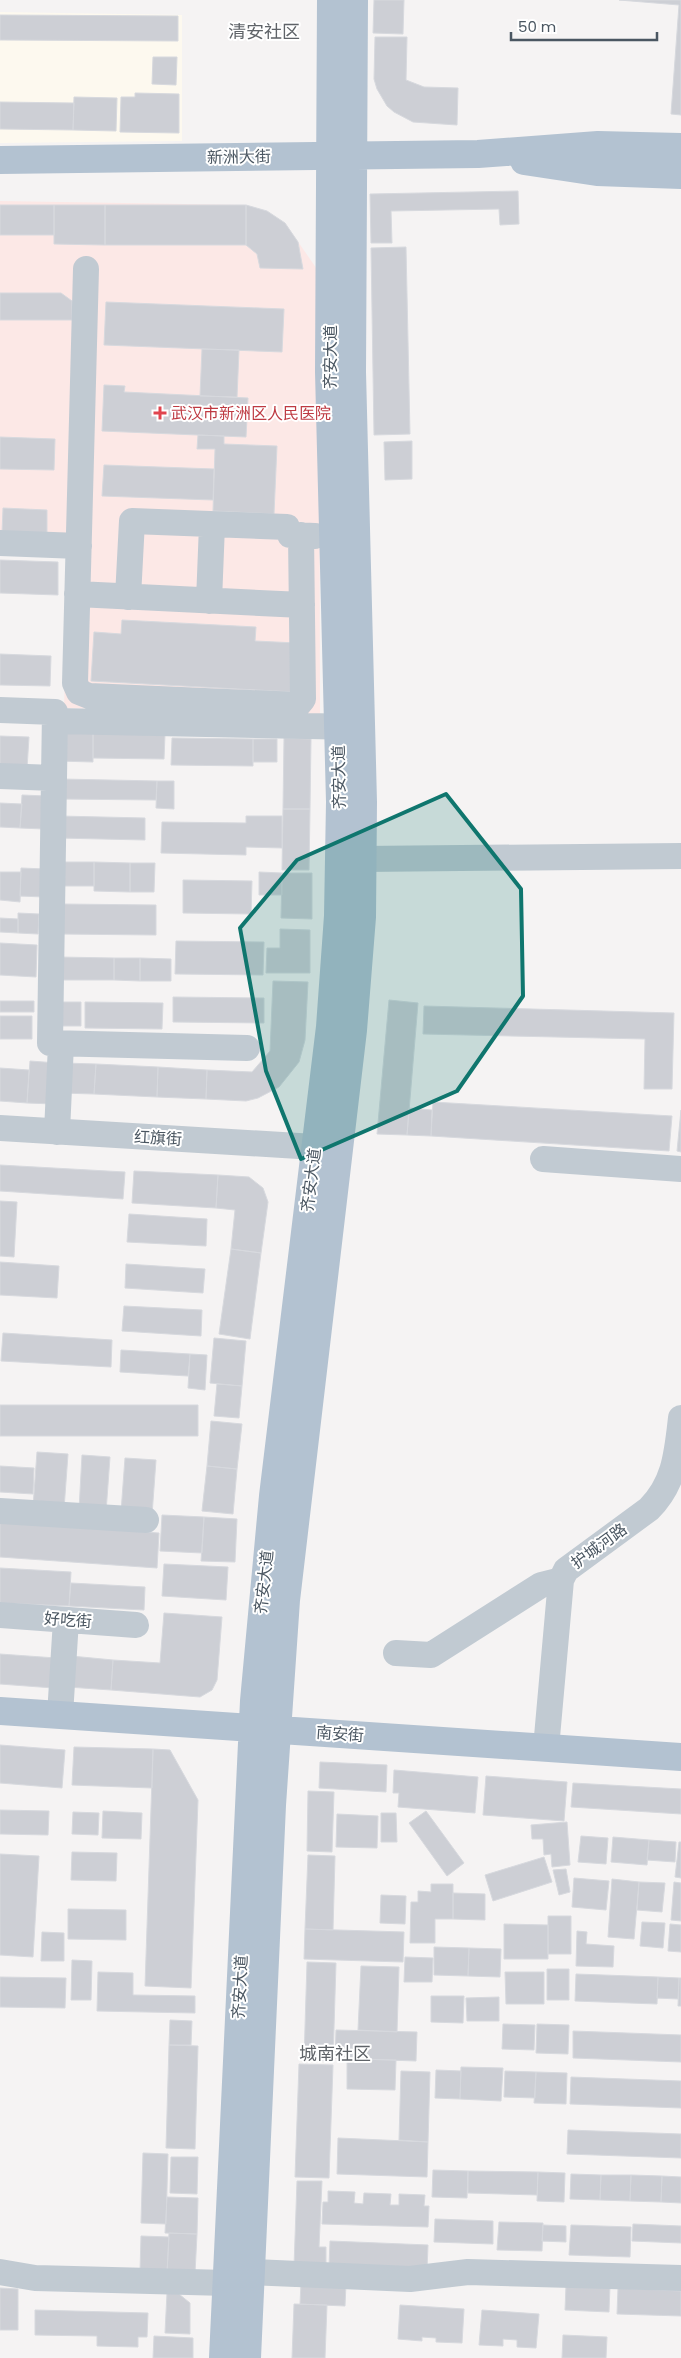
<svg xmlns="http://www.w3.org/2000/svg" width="681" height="2358" font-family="Poppins,'Noto Sans SC',sans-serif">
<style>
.commercial{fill:#fdf9ef}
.medical{fill:#fce8e6}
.building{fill:#cdcfd5;stroke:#d7d9de}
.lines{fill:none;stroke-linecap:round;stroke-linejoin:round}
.minor{stroke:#c1cad2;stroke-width:26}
.major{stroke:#b3c2d1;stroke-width:28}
.marked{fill:#0f766e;fill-opacity:0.2;stroke:#0f766e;stroke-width:4;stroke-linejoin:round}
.health-dot{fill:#e0444e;stroke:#fff;stroke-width:2}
.labels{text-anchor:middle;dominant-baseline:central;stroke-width:4;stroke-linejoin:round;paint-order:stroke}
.street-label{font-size:16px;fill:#4a5661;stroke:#fff}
.health-label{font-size:16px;fill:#be3a42;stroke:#fff;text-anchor:start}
.neighbourhood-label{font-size:18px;fill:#5f6368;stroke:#fff}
</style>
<rect width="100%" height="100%" fill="#f5f3f3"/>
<path class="commercial" d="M0,12L182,15V141L0,143Z"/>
<path class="medical" d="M0,201L246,205L285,223L319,272L320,715L64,708L68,556L0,554Z"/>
<path class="building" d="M374,0H404L403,34L373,33Z
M619,0H681V115L671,114L679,5Z
M0,15L178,16V41L0,40Z
M375,37H407L406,80L424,87L458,88L457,125L413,122L394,112L387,106L377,89L374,79Z
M153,57H177L176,85L152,84Z
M135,93L179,94V133L120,132L121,97H135Z
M74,97L117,98L116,131L73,130Z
M0,102L74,103L73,130L0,129Z
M518,191L519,224L500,225L499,209L391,211L392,243H371L370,194Z
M0,205H54V235H0Z
M54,205H105V245L54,244Z
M105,205H246V245H105Z
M246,205L267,211L285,223L298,242L303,269L260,268L257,254L246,245Z
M406,247L410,434L374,435L371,248Z
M0,293H61L72,301V320H0Z
M106,302L284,309L282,352L104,345Z
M202,349L239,350L237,397L200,396Z
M104,385L125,386L124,392L248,398L246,437L102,431Z
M198,435L224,436V444L277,446L274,514L213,511L215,449H197Z
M0,437L55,439L54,470L0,469Z
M412,441V479L385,480L384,442Z
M104,465L214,469L213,500L102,496Z
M3,508L47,510V534L2,533Z
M0,560L58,562V595L0,593Z
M122,620L256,627L255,641L296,643L293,692L91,681L94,632L121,634Z
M0,654L51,656L50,686L0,685Z
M58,733H93V762L58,761Z
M93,733L165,734L164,759L93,758Z
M0,736L29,737L27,769L0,768Z
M172,738L253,739V766L171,765Z
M284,738L311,739L310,809H283Z
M253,739H277V762H253Z
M61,779L157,781L156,800L61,799Z
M157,781H174V809L156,808Z
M22,795L46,796L44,829L20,828Z
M0,803L22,804L20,828L0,827Z
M283,809H310L309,870H282Z
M59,816L145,818V840L59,838Z
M246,816H282V848L246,847V855L161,853L162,822L246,823Z
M58,862H94V886H58Z
M94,862L130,863V892L94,891Z
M130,863H155L154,892H130Z
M21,868L45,869L44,897L20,896Z
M0,872H21L20,902L0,900Z
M259,872L282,873V895H259Z
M282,873H312V919L281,918Z
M183,880L252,881L251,914L183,913Z
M60,904L156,905V935L60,934Z
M18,913L39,914L38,934L18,933Z
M0,918L18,919V933L0,932Z
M280,929L310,930V973H266L267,948H280Z
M176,941L264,942L263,975L175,974Z
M0,943L37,945L36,977L0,975Z
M58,957L114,958V980H57Z
M114,958H140V981L114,980Z
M140,958L171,959V981H140Z
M273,981L308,982L305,1040L299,1062L279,1087L258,1098L246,1101L206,1099L207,1070L252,1072L270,1051Z
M173,997L264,998V1023L173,1022Z
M389,1000L418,1003L407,1135L377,1134Z
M0,1001H34V1012H0Z
M57,1002H81V1026H57Z
M85,1002L163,1003L162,1029L85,1028Z
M424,1006L674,1013L672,1089H644L645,1039L423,1034Z
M0,1016H32V1039H0Z
M30,1061L57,1063L54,1104L27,1103Z
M63,1063L96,1064L94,1094L62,1093Z
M96,1064L158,1067L157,1097L94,1094Z
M158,1067L207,1070L206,1099L157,1097Z
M0,1068L29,1070L27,1103L0,1101Z
M433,1102L672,1116L669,1151L431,1136Z
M409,1108L432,1110L431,1136L407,1135Z
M681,1110V1152L677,1151Z
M0,1165L125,1172L123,1199L0,1191Z
M134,1171L218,1175L216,1208L132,1203Z
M218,1175L249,1177L263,1188L268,1202L261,1253L231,1249L235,1210L216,1208Z
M0,1201L17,1202L14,1257L0,1256Z
M129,1214L207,1219L206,1246L127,1242Z
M231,1249L261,1253L250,1339L219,1334Z
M0,1262L59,1266L57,1298L0,1295Z
M126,1264L205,1269L203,1293L125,1288Z
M124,1306L202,1310L201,1336L122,1331Z
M3,1333L112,1340L111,1367L1,1361Z
M214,1338L246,1341L242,1386L210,1383Z
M121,1350L190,1354L188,1376L120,1372Z
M190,1354L207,1355L205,1390L188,1388Z
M217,1384L242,1386L239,1418L214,1416Z
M0,1405H198V1436H0Z
M211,1421L242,1424L237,1469L207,1466Z
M37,1452L68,1454L64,1509L33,1507Z
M82,1455L110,1457L106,1512L79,1510Z
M125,1458L156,1460L152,1515L121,1512Z
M0,1466L34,1468L33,1494L0,1492Z
M207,1466L237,1469L233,1514L202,1511Z
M162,1515L204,1517L202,1553L160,1551Z
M204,1517L237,1519L235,1562L201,1561Z
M0,1522L159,1533L157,1568L0,1557Z
M164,1564L228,1567L226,1600L162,1596Z
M0,1568L71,1572L69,1606L0,1603Z
M71,1583L145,1587L144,1610L69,1606Z
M164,1613L222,1617L217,1680L212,1690L200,1697L111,1690L113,1660L160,1663Z
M0,1654L56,1658L53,1688L0,1684Z
M71,1656L113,1660L111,1690L68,1687Z
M0,1745L65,1750L62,1788L0,1783Z
M74,1747L153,1749L152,1788L72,1785Z
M153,1749L170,1750L198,1800L191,1988L145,1986Z
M320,1762L387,1765L386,1792L319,1788Z
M394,1770L478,1777L475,1813L398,1807L399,1793H393Z
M486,1776L567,1782L564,1821L483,1815Z
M573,1783L681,1789V1814L571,1807Z
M308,1791L334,1792L332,1852L307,1851Z
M0,1810L49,1811L48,1835L0,1834Z
M103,1811L142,1813L141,1839L102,1838Z
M426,1811L464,1863L447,1876L409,1823Z
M73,1812L99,1813L98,1835L72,1834Z
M381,1813H396L397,1842H381Z
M337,1814L378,1816L377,1848L336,1847Z
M567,1822L570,1865L552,1867L551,1854L544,1855L543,1839H532L531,1825Z
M581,1836L608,1838L606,1864L578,1862Z
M613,1837L649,1840L647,1865L611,1862Z
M649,1840L676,1842L675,1862L647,1860Z
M679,1842H681V1878L675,1877Z
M72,1852L117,1853L116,1881L71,1880Z
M0,1854L39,1856L33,1957L0,1955Z
M308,1855L335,1856L333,1930L305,1929Z
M544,1857L552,1882L493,1901L485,1875Z
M566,1869L570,1892L559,1895L553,1870Z
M574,1878L609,1881L606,1910L572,1907Z
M612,1879L639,1882L634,1939L608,1937Z
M639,1882L665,1883L662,1912L637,1910Z
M674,1882L681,1883V1921L671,1920Z
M431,1884H453V1919H435V1943H410L411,1902H418V1891L431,1892Z
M453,1893L485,1894V1920L453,1919Z
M381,1895L406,1896L405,1924L380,1923Z
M68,1909L126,1910V1940L68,1939Z
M548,1916H571V1954H548Z
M642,1922L665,1923L663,1948L640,1946Z
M504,1924L548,1925V1959H504Z
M670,1924L681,1925V1952L668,1951Z
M305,1929L404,1932L403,1962L304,1959Z
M577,1931L587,1932L586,1944L614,1946L613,1967L576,1966Z
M42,1932L64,1933V1961H41Z
M434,1947L469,1948L468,1976L434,1975Z
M469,1948L501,1949L500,1977L468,1976Z
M405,1957L433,1958L432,1982H404Z
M72,1960L92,1961L91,2000H71Z
M307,1962L336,1963L333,2061L304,2060Z
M361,1966L399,1967L397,2032L358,2030Z
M547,1969H569V2000H547Z
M98,1972L133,1973V1995L195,1996V2013L97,2011Z
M505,1972H544V2004H506Z
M576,1974L658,1977L657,2004L575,2001Z
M0,1977L66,1978L65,2008L0,2007Z
M658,1977L679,1978L678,1999L657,1998Z
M679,1978H681V2006H678Z
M431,1996H464L463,2023L431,2022Z
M499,1997V2021H467L466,1998Z
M170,2020L192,2021L191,2045H169Z
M503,2024L535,2025L534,2050L502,2049Z
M537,2024L569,2025L568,2054L536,2053Z
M336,2030L417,2032L416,2061L335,2058Z
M573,2031L681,2035V2062L573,2058Z
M169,2045L198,2046L195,2149L166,2148Z
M347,2059L396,2060L395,2090L347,2089Z
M299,2064L333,2065L329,2178L295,2177Z
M461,2067L503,2068L501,2101L460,2099Z
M436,2070L461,2071L460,2099L435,2098Z
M401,2071L430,2072L428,2142L399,2140Z
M505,2071L536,2072L535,2098L504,2097Z
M536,2072L567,2073L566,2104L534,2103Z
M571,2077L681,2081V2108L570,2104Z
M568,2130L681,2134V2158L567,2154Z
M338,2138L428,2142L427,2177L337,2174Z
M143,2153L168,2154L166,2224L141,2223Z
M171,2157H198L197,2194L170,2193Z
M433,2170L468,2171L467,2198L432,2197Z
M468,2171L538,2172L537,2195L468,2193Z
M538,2172L565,2173L564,2202L537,2201Z
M571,2174L601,2175L600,2200L570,2199Z
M601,2175H631L630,2201L600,2200Z
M631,2175L662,2176L661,2202L630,2201Z
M662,2176L681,2177V2203L661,2202Z
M297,2181H322L319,2247H326V2268L294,2267Z
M328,2191L355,2192L354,2203L363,2204L364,2193L391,2194L390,2205H399V2194L425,2195L424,2206H429L428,2227L322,2224L323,2202H328Z
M167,2197L198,2198L197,2234L165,2233Z
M435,2219L493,2221V2244L434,2242Z
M499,2222L543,2223L542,2251L497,2250Z
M633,2224L681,2226V2243L632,2241Z
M543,2225L566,2226V2242L542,2241Z
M571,2225L631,2227L630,2257L569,2255Z
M169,2233L197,2234L195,2273H167Z
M141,2236L169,2237L167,2273L140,2272Z
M330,2241L428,2245L427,2270L329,2267Z
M301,2283L346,2284L345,2306L300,2304Z
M566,2285L610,2286L609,2312L565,2310Z
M0,2288L18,2289V2330H0Z
M618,2288L681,2291V2316L617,2314Z
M167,2293L179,2294L190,2303V2334L165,2333Z
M294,2304L327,2305L325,2358H292Z
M400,2305L464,2309L462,2343L436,2342V2338L422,2337V2341L398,2339Z
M35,2310L148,2313L147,2337H138V2347L97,2346V2336L35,2335Z
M482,2310L539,2314L536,2348L517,2347V2340L503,2339V2346L479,2345Z
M563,2335L607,2337L606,2358H562Z
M154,2336L193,2338V2358H153Z"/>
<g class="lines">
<path class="minor" d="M86,269L75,683L79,692L89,696L298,705L303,699L301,535
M0,543L79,546
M77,594L302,605
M128,597L132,521L287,527L290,535L315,536
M209,601L212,525
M0,710L55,712L50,1043L247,1048
M55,721L359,727
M0,776L54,778
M363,859L681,856
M0,1128L315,1147
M57,1132L61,1044
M543,1159L681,1169
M0,1511L146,1520
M0,1615L136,1625
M396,1653L431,1655L541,1585L561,1580
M60,1715L66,1620
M546,1748L561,1580L566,1570L649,1509C675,1483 677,1453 681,1418
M0,2272L35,2278L227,2283
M251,2272L410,2279L468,2272L681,2278"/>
<path class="major" d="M0,160L478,154L598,145L681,147
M524,161L597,172L681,175
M0,1711L681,1757
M223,2358L254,1701L273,1496L330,1027L338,916L340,802L329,372L331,0
M247,2358L272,1805L286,1600L353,1030L362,917L363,802L352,372L354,0"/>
</g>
<path class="marked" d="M446,794L521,889L523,996L457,1091L301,1159L266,1071L240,928L297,860Z"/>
<path class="health-dot" d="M157.5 405.5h5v5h5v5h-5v5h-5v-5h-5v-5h5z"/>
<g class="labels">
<g class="street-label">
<text transform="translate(239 157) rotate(-1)">新洲大街</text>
<text transform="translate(330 357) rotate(-90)">齐安大道</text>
<text transform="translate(339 777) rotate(-91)">齐安大道</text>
<text transform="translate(158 1138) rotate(3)">红旗街</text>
<text transform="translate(311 1180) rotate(-83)">齐安大道</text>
<text transform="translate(599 1546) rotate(-36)">护城河路</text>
<text transform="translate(264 1582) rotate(-84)">齐安大道</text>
<text transform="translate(68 1620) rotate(4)">好吃街</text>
<text transform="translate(340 1734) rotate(4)">南安街</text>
<text transform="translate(240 1987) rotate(-87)">齐安大道</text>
</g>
<g class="health-label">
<text x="171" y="413">武汉市新洲区人民医院</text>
</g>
<g class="neighbourhood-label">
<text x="264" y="31">清安社区</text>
<text x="335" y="2053">城南社区</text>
</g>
</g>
<path d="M511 32v8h146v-8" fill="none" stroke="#4a5661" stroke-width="2.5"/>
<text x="518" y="32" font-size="15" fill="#4a5661" stroke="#ffffff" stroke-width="4" paint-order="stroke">50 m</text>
</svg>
